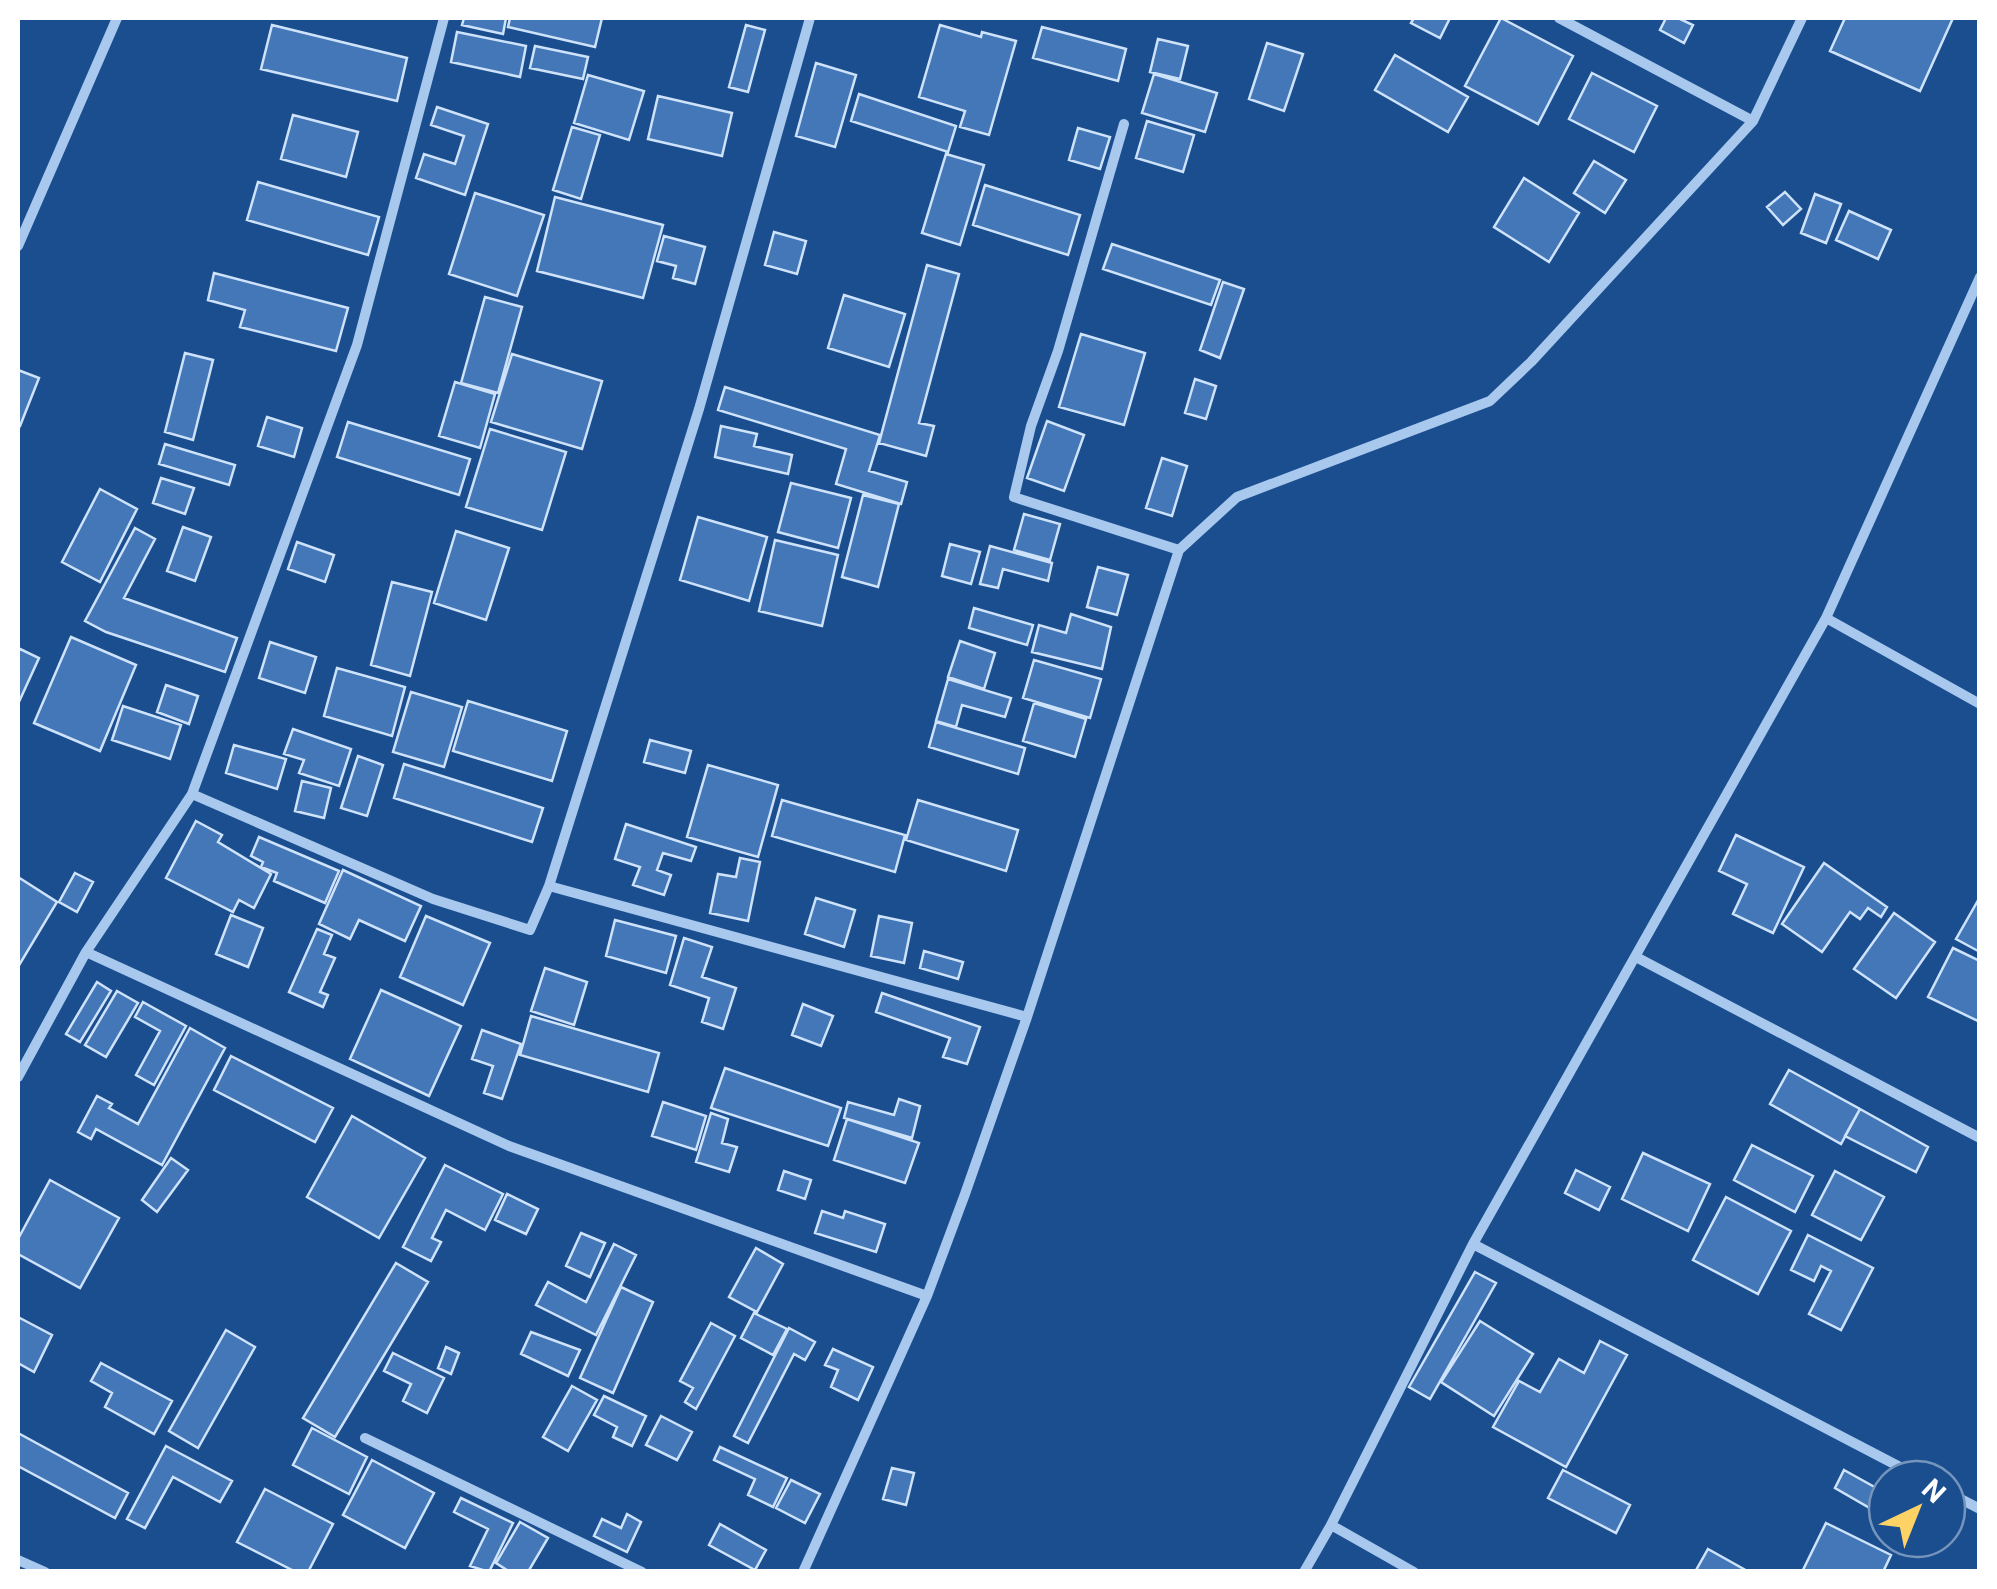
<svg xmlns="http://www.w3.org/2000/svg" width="1997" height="1589" font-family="Roboto,sans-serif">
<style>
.building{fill:#4377b7;stroke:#cee2fa;stroke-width:2.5}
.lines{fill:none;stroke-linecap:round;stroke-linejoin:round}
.minor{stroke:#a8c8ee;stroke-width:10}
</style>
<rect width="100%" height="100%" fill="#1a4e8f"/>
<path class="building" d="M464,18H506L503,34L462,25Z
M510,18H602L595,47L508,27Z
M1414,18H1450L1440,38L1411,23Z
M1501,18L1573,56L1538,124L1465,86Z
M1666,18H1678L1693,25L1684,43L1660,30Z
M1845,18H1953L1920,91L1830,51Z
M272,25L407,58L397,101L261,69Z
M746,25L765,30L748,92L729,87Z
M940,25L981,37L982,32L1016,41L989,135L960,127L965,111L919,97Z
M1042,27L1126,49L1118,81L1033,58Z
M457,32L526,46L520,77L451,62Z
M1158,39L1188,46L1180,79L1150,72Z
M1267,43L1303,54L1284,111L1249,99Z
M535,46L588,57L583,79L530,68Z
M1395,55L1468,97L1448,132L1375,90Z
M816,63L856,75L835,147L796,136Z
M1592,73L1657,106L1634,152L1569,119Z
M1154,74L1217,93L1205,132L1142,113Z
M588,75L644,91L629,140L574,123Z
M859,94L956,126L948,152L851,121Z
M658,96L732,113L722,156L648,139Z
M437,107L488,124L465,195L416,178L424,154L455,164L464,136L431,125Z
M293,115L358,132L346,177L281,159Z
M1147,121L1194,135L1183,172L1136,158Z
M572,127L600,135L581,199L553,190Z
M1078,128L1110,137L1100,169L1069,160Z
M946,154L984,165L960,245L922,233Z
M1594,161L1626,180L1605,213L1574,193Z
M1524,178L1579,213L1549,262L1494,227Z
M258,182L379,217L368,255L247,220Z
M985,185L1080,215L1068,255L973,225Z
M1785,192L1801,209L1783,225L1767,207Z
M475,193L544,215L517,296L449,274Z
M1815,194L1841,204L1826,243L1801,233Z
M555,197L663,225L643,298L537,271Z
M1849,211L1891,230L1878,259L1836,240Z
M774,232L806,241L797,274L765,265Z
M664,236L705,247L695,284L673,278L676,266L657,261Z
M1112,244L1220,280L1211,305L1103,269Z
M927,265L959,274L919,423L934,426L926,456L879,443Z
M214,273L348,308L336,351L240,327L245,310L208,300Z
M1223,282L1244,289L1220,358L1200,350Z
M844,295L905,314L889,367L828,348Z
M485,297L522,307L498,393L461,383Z
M1081,334L1145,353L1124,425L1059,407Z
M185,353L213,360L193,440L165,432Z
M512,354L602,381L582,449L491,422Z
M18,370L39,378L20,426L18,425Z
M1195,379L1216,386L1206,419L1185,413Z
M455,382L495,394L480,448L439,436Z
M725,387L880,435L869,471L907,482L901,504L836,484L846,449L718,410Z
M267,417L302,428L294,457L258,446Z
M1047,421L1084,435L1064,491L1027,478Z
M348,422L470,459L459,495L337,457Z
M721,426L757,434L754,446L792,455L788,474L715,457Z
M490,429L566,452L542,530L466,507Z
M165,444L235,465L229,485L159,464Z
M1162,458L1187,466L1172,516L1146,508Z
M161,478L194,488L185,514L153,503Z
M791,483L851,498L838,548L778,532Z
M100,489L137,509L100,582L62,562Z
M863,495L899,504L878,587L842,577Z
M1024,514L1060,524L1050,560L1014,550Z
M698,517L767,537L749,601L680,580Z
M183,527L211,537L195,581L167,571Z
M135,528L155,539L124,598L237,638L225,672L106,632L85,621Z
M456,531L509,548L486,620L434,603Z
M775,540L838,555L822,626L759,611Z
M297,542L334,555L325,582L288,569Z
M950,544L980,552L971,584L942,576Z
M990,546L1052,563L1048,581L1003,569L998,588L980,584Z
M1098,567L1128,575L1117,615L1087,607Z
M392,582L432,592L410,676L371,665Z
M974,608L1033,625L1027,645L969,628Z
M1071,614L1111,627L1102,669L1032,652L1039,625L1066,633Z
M71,637L136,665L100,751L34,723Z
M960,641L995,653L984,689L948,677Z
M270,642L316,657L305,693L259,678Z
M18,648L39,658L18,704Z
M1034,660L1101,679L1090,718L1023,698Z
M337,668L405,687L392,736L324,716Z
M948,679L1011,698L1005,717L962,705L956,727L936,721Z
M166,685L198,696L189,724L157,712Z
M411,692L462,707L444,767L393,752Z
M468,701L567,731L552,781L453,751Z
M1034,703L1086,719L1075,757L1023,741Z
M123,706L181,725L170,759L112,740Z
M936,722L1025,748L1018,774L929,747Z
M293,729L351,749L339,786L299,773L304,760L284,754Z
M650,740L691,751L685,773L644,762Z
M234,745L286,759L277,789L226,773Z
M358,756L383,765L367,816L341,808Z
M404,764L543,808L532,842L394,798Z
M708,765L778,785L758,857L687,837Z
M302,781L331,788L324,818L295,811Z
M782,800L905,835L895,872L772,836Z
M918,800L1018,830L1006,871L906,840Z
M196,821L222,835L218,842L271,874L254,908L239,900L233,912L166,878Z
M626,824L696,847L691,861L663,853L657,870L671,875L664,895L633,885L640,867L615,859Z
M1736,835L1804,867L1773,933L1733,914L1747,884L1719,871Z
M259,837L339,871L325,903L274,881L277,873L261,867L263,862L251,856Z
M740,858L760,862L748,921L710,913L718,874L736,877Z
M1824,863L1887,907L1881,917L1868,908L1860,919L1850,912L1822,952L1782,924Z
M343,870L421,906L405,941L359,920L350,939L319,924Z
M75,873L93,882L77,912L59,902Z
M18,877L57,902L18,967Z
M1980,897V952L1956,939Z
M816,898L855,910L844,947L805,934Z
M1894,913L1935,942L1896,998L1854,969Z
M231,915L263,928L248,967L216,954Z
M426,916L490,943L463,1005L400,977Z
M879,916L912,923L904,963L871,956Z
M615,920L676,936L666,973L606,956Z
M317,929L332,935L324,954L335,958L320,992L328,995L323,1007L289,992Z
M684,938L712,947L702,977L736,988L723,1029L702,1022L709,998L670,985Z
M1953,948L1980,961V1022L1928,997Z
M924,951L963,962L958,979L920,968Z
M545,968L587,982L574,1025L531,1011Z
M97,982L111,991L80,1042L66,1034Z
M381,990L461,1026L429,1096L350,1059Z
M117,991L138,1003L106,1057L85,1045Z
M882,993L980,1027L967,1064L943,1057L950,1038L876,1012Z
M143,1002L186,1026L154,1085L136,1075L160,1031L135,1017Z
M803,1004L833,1016L821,1046L792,1035Z
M531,1016L659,1053L648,1092L520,1055Z
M190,1028L225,1048L162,1165L96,1129L91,1139L78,1132L97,1096L112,1104L109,1108L138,1124Z
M482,1030L521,1044L502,1099L484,1093L493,1066L472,1059Z
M231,1056L333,1108L315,1142L214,1090Z
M725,1068L841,1108L828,1146L711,1108Z
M1789,1070L1860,1109L1841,1144L1770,1104Z
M899,1099L920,1106L912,1138L844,1118L848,1102L894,1115Z
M663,1102L706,1116L696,1150L652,1136Z
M1860,1109L1928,1147L1916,1172L1845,1136Z
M711,1113L728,1119L722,1143L737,1147L729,1172L696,1162Z
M352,1116L425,1158L379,1238L307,1197Z
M847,1119L919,1143L905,1183L834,1160Z
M1752,1145L1813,1176L1795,1212L1734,1180Z
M1643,1153L1710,1184L1688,1231L1622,1199Z
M171,1158L188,1170L157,1212L142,1200Z
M445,1165L503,1194L485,1230L446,1210L432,1238L441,1242L431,1261L403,1247Z
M1576,1170L1610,1187L1599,1210L1565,1193Z
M784,1171L811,1180L805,1199L778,1190Z
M1835,1171L1884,1197L1861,1240L1812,1215Z
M50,1180L119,1218L80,1288L18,1254V1239Z
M507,1194L538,1209L526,1234L495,1220Z
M1726,1197L1791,1231L1758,1294L1693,1260Z
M822,1211L843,1218L845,1211L885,1224L876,1252L815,1233Z
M581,1233L605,1243L590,1277L566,1266Z
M1808,1235L1873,1268L1841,1330L1809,1314L1831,1271L1821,1266L1814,1281L1791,1270Z
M614,1244L636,1255L596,1335L536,1305L548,1282L586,1302Z
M756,1248L783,1264L757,1312L729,1297Z
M396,1263L428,1282L335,1437L303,1418Z
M1475,1272L1496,1283L1430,1399L1409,1387Z
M621,1287L653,1302L613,1393L580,1378Z
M754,1313L787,1329L773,1355L741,1338Z
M18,1317L52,1335L34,1372L18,1363Z
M1480,1321L1533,1354L1494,1416L1441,1382Z
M711,1323L735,1336L696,1409L685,1402L693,1388L680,1381Z
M789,1328L815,1342L805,1360L794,1354L748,1443L734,1436Z
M226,1330L255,1347L198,1448L169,1431Z
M531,1332L580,1350L568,1376L521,1354Z
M1600,1341L1627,1355L1566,1467L1493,1427L1519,1381L1540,1392L1559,1359L1584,1373Z
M446,1347L459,1353L451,1374L438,1368Z
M833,1349L873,1367L858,1400L831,1387L838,1370L825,1365Z
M393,1353L444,1378L427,1413L403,1401L411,1384L384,1371Z
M101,1363L172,1401L154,1434L105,1407L112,1393L91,1381Z
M572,1386L597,1400L568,1451L543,1437Z
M604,1396L646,1416L632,1446L613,1437L617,1427L594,1415Z
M661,1416L692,1432L677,1460L646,1445Z
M312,1428L367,1457L349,1494L293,1465Z
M18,1433L128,1493L115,1518L18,1466Z
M166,1446L232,1481L220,1502L173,1477L145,1528L127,1519Z
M720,1447L787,1478L773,1507L748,1495L755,1479L714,1460Z
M372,1460L434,1493L405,1548L343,1515Z
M892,1468L914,1473L906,1505L883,1499Z
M1563,1470L1630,1505L1616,1533L1548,1498Z
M1844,1470L1887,1494V1518L1835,1488Z
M791,1480L820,1494L805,1523L776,1508Z
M265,1489L333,1524L308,1572H296L237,1542Z
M461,1498L513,1523L489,1572L470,1566L488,1529L454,1512Z
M627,1514L641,1522L627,1552L594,1536L602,1519L621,1528Z
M520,1522L548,1538L528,1572H510L496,1563Z
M1826,1523L1891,1555L1883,1572H1802Z
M720,1524L766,1550L755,1570L709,1545Z
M1708,1549L1749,1572H1695Z"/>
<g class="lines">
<path class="minor" d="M810,18L699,409L549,886L1027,1017
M1559,18L1753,121
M1124,124L1058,351L1031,426L1014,497L1179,550
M18,246L117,18
M1826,618L1980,704
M192,794L433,899L530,930L549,886
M86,952L509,1146L927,1296
M1636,957L1980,1138
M18,1077L86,952L192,794L357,345L444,18
M1473,1244L1923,1479
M365,1438L642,1572
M1947,1492L1980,1509
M1331,1525L1414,1572
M18,1560L45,1572
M803,1572L927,1296L965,1194L1027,1017L1179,550L1237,497L1490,401L1531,362L1753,121L1802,18
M1304,1572L1331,1525L1473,1244L1826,618L1980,277"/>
</g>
<rect width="1997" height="1589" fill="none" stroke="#ffffff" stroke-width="40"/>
<g transform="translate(1917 1509) rotate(43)"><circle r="48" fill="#1a4e8f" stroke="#7695bc" stroke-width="2.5"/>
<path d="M0-8L18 38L0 25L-18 38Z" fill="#ffd265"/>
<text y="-15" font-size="28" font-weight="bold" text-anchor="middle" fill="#ffffff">N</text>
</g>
</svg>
